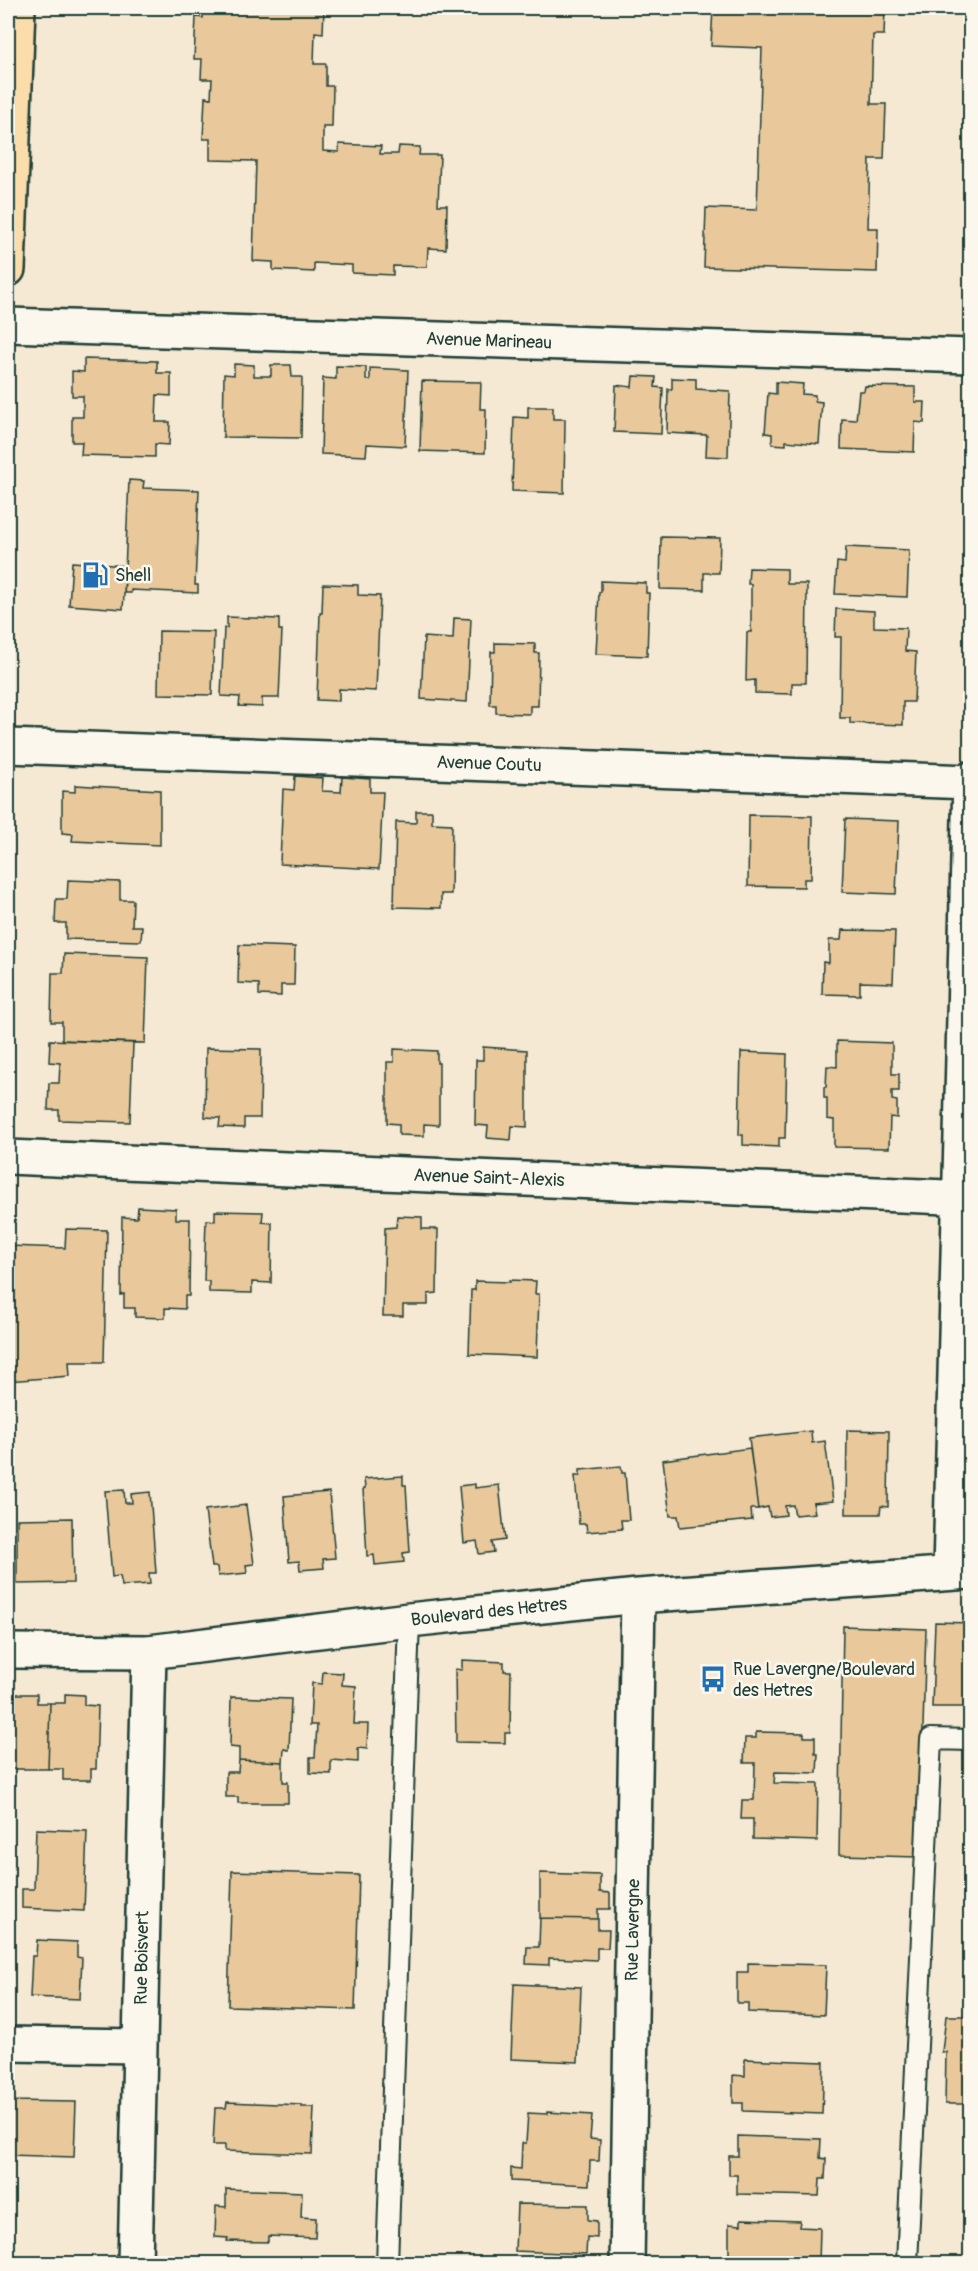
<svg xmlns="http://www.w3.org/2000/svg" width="978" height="2271" font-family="Pangolin,sans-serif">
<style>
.building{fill:#e9c99b;stroke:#1f3d34;stroke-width:1.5}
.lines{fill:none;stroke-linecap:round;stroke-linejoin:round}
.service-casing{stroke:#1f3d34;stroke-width:24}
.minor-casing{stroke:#1f3d34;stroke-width:38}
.tertiary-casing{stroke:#1f3d34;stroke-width:38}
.primary-casing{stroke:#1f3d34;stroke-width:38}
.service{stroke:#fbf7ec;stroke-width:20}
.minor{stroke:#fbf7ec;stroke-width:33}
.tertiary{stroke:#fbf7ec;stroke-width:33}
.primary{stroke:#fbddab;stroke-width:33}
.labels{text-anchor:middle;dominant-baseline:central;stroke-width:5;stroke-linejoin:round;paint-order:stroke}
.street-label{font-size:18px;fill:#1f3d34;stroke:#fbf7ec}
.poi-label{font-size:18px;fill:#1f3d34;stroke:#fbf7ec;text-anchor:start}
</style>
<rect width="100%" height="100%" fill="#f6e9d4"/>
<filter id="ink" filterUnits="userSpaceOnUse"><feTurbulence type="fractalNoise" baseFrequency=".0167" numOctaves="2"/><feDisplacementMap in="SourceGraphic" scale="12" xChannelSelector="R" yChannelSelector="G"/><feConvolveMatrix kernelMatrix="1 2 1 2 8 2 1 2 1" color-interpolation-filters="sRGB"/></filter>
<g filter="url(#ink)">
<path class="building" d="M204,8H324L323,33L315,32L314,64H326V86H333L332,127H323V151L339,152V144L381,146L380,154H398L399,146L420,147L419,155H440L438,205H447L446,249L428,248L427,267L393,266V275L352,273V265L314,263V272L273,270V262L253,261L256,161L210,160V139H203L205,97L211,98L212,79H201L202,59H194L196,17L203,18Z
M713,8H885L884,35H873L871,104H886L884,159H870L868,228H878L877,272L704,267L706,208L757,210L762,48L711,46Z
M84,359L157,361V373H171V396L157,395L156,422H170L169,445L155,444V457L81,455L82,442H72V417H83V396H72V371L84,372Z
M234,364L254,365V376H271V365H291L292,377H302L301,438L223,437L224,374L234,375Z
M336,366L366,367V380H370V368L408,370L405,446L367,444L366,456L321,454L323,378L336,379Z
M633,376L656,377L655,387L663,388L661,434L614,432L616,385L632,387Z
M672,378L696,379V389L730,391L728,457L706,456L707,435L667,433L668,389H672Z
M422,381L481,382L480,409H486L485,453L420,451Z
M776,382L803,384L802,394L815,395V401L822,402L819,444L786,441V445L772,444V434L765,433L768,393L776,394Z
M865,386L915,387V402H925L924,423L915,422L914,452L841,449L842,419L856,420L859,391H864Z
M528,407H553V419H565L564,493L512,491L514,417L528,418Z
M129,480L144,481L143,488L199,490L195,585H198V593L131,590V593H124Z
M661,537L720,538L719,573H704V590L660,589Z
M846,547L909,550L907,597L835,594L837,562L845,563Z
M72,562L126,566L123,609L69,605Z
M749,568L787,569V584H807L806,683H792V694L755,693V680L746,681L747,632H751V584H748Z
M601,581L646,583V593H649L647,656L596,654L599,592H601Z
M323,584L358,585V595L380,596L376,691L339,689V701L317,700L320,613H322Z
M836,609L874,611V627L906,628L905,651L916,652L914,702H903V725L850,723V718H840L841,637H835Z
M227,617L279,619V630H282L279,698H262V707L239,706L240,697L221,696L224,628H227Z
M454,618L471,619L467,702L421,699L424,637L453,639Z
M159,631L214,632L212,695L158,694Z
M495,643L535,644V653H539L538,706H530V714L496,713V705H490L491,652H495Z
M295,776L323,778L322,791L341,792L342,777L370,779V792H383L379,869L280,864L283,789L294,790Z
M75,785L160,790V845L72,841L73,834L62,833V791L75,792Z
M416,811H432V823L452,824L451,894H441V908L394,907L396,822L416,823Z
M749,815L812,816L811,879H804V887L748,886Z
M845,819L899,821L896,894L842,892Z
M68,880L120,882V900H133L132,926H142L141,941L66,939V923H55L56,899H67Z
M842,930L895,931L893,983L860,982V995L822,994L823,962L829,963V940H841Z
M239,945L295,947L294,985H281V996L259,995V984L238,983Z
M64,954L148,957L145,1043L62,1040V1022H51L52,973H63Z
M50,1040L133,1043L130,1122L59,1120V1110H48L49,1083H59L60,1063L49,1062Z
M837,1041L892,1043V1074H899V1091H892V1100L897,1101V1118L890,1117L889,1148L834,1147V1120L827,1119V1098H824V1087H826L827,1066L837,1067Z
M483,1047L527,1050V1127L512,1126L511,1140L487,1138L488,1126L475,1125L476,1060H483Z
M206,1048L261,1049L260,1118H244V1128L219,1127L220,1118L205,1117Z
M394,1049L437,1051V1063H439V1125L424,1124V1136L399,1135V1124L387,1123V1062H394Z
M741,1052L787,1054L785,1138H779V1147L743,1145V1135H739Z
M138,1207L176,1209V1219H190L189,1296H185V1309L165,1308V1318L135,1317V1308H124V1294L121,1295L122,1217L137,1218Z
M215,1211L263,1212L262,1222L272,1223L271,1283L252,1282V1293L209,1292V1281H204L206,1220L215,1221Z
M397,1216L422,1217V1229H438L437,1293L428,1294V1305H403V1316H383L385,1228L396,1227Z
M66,1229L107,1230L104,1362H69L70,1376L8,1381V1246L65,1248Z
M509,1280L536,1281L535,1294H539L537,1357L469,1354L471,1290H475V1281L510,1282Z
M847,1430L889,1431L888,1507L881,1506L880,1514H846Z
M811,1431L812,1443L825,1441L833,1501L813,1503L815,1513L795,1515L793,1505L785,1506L786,1515L770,1517L768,1507L758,1509L749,1438Z
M750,1448L758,1509H751L752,1520L680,1527L678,1516H670L663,1460Z
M621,1466L622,1473H625L629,1520H621L622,1529L587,1532L586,1524H579L575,1476H580V1470Z
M403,1476V1485H406L410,1552L403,1553L404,1562L375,1565L374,1555L367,1556L363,1489L365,1488L364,1479Z
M475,1484V1488L499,1485L505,1540L492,1542L494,1552L479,1554L477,1541L464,1543L459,1486Z
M124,1490L125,1503H132L131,1494L150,1492L156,1573H149L150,1584L122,1586L120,1576L112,1577L105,1491Z
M329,1492L335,1558L323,1559L324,1568L300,1570L299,1561L289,1562L284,1496Z
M8,1498H10L8,1561Z
M246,1505L254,1564L246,1565L247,1573L218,1576L217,1567H212L205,1510Z
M72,1518L73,1583L17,1584V1519Z
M935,1622L970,1623V1707H932Z
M843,1626L926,1629L919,1857L839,1855Z
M462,1660L504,1662V1671H511L510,1733H505V1743L456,1742L455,1669L462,1670Z
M323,1672L343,1673L342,1685L356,1686L354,1724H368L367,1749L358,1748V1762L331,1760V1774L310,1773V1757H315L317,1725H310L312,1683L322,1684Z
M8,1694H37V1703H50L48,1769H8Z
M65,1694L84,1695V1705L98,1706L96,1769H91V1780H63V1769H48L50,1703H65Z
M231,1697L291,1699L289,1750L284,1749L283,1762L239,1760V1748L230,1747Z
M756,1732L804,1733V1737H815V1754H818L817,1773L775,1772L774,1783L818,1784L817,1841L753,1839V1819H741L742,1800H754L755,1763H744L745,1738H756Z
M239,1760L283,1762V1782H288V1803H238V1797H226V1772H238Z
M36,1829L87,1831L84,1911L22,1908V1889H34Z
M232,1871L359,1875L355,2010L228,2006Z
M540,1873L600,1875V1892L610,1893V1909H598V1919L540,1918Z
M540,1918L598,1919V1930H609L608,1948H597V1960L549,1958V1965L526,1964L527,1947H539Z
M37,1940L77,1942V1957L82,1958L80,1999L30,1997L32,1956H36Z
M748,1963L826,1965L824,2015L748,2012V2003H737V1972H748Z
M514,1984L581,1987L578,2062L511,2059Z
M946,2016H970V2104H945L946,2052H942Z
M745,2059L824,2062L822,2114L743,2111V2103H733V2075L745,2076Z
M8,2097H10V2101L76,2102L74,2157L8,2155V2158Z
M227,2102L302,2105V2107H314L312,2154L225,2151V2145H213L215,2108H226Z
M547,2112L592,2115L590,2139L600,2140L599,2161H590L589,2185L511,2181V2168L521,2169L522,2143H526L528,2113L547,2114Z
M738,2136L821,2139L820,2158L826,2159L825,2179H820L819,2196L737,2194V2175H729V2156H738Z
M226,2189L302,2192L301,2217L316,2218L315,2238L268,2236V2242L227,2241L228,2238L215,2237L216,2206L226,2207Z
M517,2204L588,2205V2220L597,2221V2238L587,2237L586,2254L515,2251Z
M741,2219L800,2221L799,2227L820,2228L819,2264H738V2258L729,2257V2224L741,2225Z
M8,2261L69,2263L8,2264Z"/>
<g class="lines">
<g class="service-casing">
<path id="service" d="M387,2264L409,1620
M907,2264L931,1739L970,1740"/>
</g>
<g class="minor-casing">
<path id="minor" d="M8,325L970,356
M8,746L970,782
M8,1157L970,1198
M950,1572L970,779
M8,2044L140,2046
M135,2264L149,1652"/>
</g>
<g class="tertiary-casing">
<path id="tertiary" d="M8,1651L149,1652L409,1620L638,1596L970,1572
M627,2264L638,1596"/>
</g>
<g class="primary-casing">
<path id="primary" d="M8,269L18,8"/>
</g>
<use href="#service" class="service"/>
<use href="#minor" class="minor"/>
<use href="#tertiary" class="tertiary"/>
<use href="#primary" class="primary"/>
</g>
</g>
<defs>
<g id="fuel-bare" transform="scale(2.07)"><path d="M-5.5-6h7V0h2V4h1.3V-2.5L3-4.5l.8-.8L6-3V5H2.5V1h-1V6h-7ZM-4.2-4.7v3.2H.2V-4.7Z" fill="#1f6fb2" stroke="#fbf7ec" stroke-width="2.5" paint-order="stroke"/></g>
<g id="bus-bare" transform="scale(2.07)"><path d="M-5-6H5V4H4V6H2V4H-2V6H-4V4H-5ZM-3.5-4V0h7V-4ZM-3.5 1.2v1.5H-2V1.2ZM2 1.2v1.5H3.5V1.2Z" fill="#1f6fb2" stroke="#fbf7ec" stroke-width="2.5" paint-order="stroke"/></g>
</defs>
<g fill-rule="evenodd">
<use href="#fuel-bare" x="95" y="575"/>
<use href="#bus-bare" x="713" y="1679"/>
</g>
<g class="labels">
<g class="street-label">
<text transform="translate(489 341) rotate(2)">Avenue Marineau</text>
<text transform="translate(489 764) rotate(2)">Avenue Coutu</text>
<text transform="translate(489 1178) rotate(2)">Avenue Saint-Alexis</text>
<text transform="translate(489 1612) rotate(-6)">Boulevard des Hetres</text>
<text transform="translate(633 1930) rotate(-89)">Rue Lavergne</text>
<text transform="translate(142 1958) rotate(-89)">Rue Boisvert</text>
</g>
<g class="poi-label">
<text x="115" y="575">Shell</text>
<text x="733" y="1669">Rue Lavergne/Boulevard<tspan x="733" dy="21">des Hetres</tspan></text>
</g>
</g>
<rect width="978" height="2271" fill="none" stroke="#fbf7ec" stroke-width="30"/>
<rect x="15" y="15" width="948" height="2241" fill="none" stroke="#1f3d34" stroke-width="2" filter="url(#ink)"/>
</svg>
